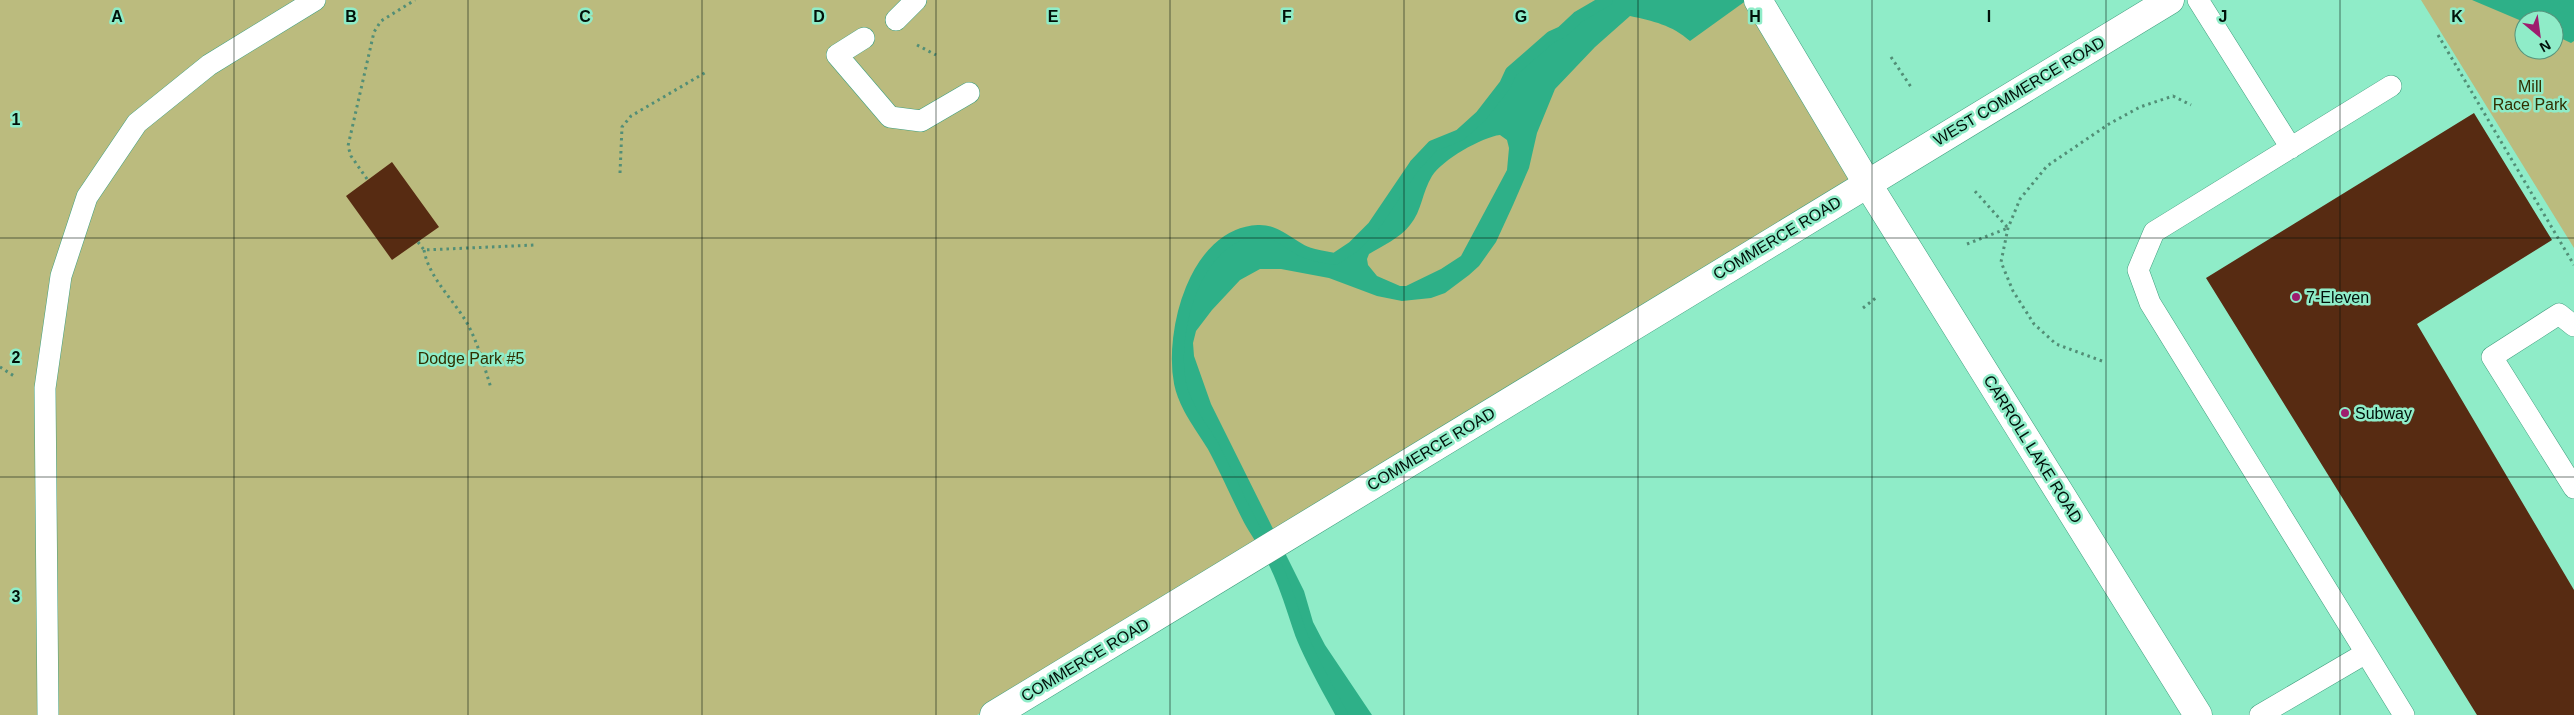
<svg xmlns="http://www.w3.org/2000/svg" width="2574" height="715" font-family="Arial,sans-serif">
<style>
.green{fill:#bbbb7e;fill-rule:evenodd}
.water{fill:#2eb088;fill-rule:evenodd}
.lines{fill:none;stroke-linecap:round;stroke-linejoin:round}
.stream{stroke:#2eb088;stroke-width:12}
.building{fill:#572b12}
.service-casing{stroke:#409f7f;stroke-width:22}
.tertiary-casing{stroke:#409f7f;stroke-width:29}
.secondary-casing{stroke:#409f7f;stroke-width:29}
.path{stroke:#528e76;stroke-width:3;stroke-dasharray:2.5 4;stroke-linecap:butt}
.service{stroke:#fff;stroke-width:21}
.tertiary{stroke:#fff;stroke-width:28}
.secondary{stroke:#fff;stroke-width:28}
.grid{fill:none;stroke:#01110a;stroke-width:1;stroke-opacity:0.55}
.poi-dot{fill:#9e1c6e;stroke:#8fecc8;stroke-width:2}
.labels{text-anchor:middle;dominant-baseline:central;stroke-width:5;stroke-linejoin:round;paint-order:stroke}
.park-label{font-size:16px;fill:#313002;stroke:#8fecc8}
.street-label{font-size:16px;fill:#01110a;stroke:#8fecc8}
.poi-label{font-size:16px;fill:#01110a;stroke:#8fecc8;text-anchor:start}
.grid-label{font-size:16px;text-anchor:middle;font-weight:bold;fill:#01110a;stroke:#8fecc8;stroke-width:5;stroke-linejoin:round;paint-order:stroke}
</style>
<rect width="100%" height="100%" fill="#8fecc8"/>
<path class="green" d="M0,0H1756L1859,181L977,715H0Z
M2421,0H2574V248ZM2524,20H2554V50H2524Z"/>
<path class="water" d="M1607,0H1747L1690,41C1672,25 1653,21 1630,16L1595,47L1555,89L1537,133L1529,168L1513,205L1496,242L1479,266L1469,275L1445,293L1431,298L1402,301L1377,296L1329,278L1281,269H1260L1240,280L1212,310L1196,331L1193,343L1194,356L1211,404L1304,591L1313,622L1325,645L1372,715H1342C1328,689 1312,662 1301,634C1292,609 1286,584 1273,560C1267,546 1257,534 1250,521C1237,496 1226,470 1213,446C1201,425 1185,407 1180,383C1170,332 1195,234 1258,231C1278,230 1289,245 1305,252C1314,256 1326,257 1335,259L1353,247L1373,227L1415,165L1433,146L1460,135L1481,116L1505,85L1511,72L1551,37L1562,32L1578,17ZM1500,135L1507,140L1509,148L1507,170L1461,256L1441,269L1406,286H1400L1377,276L1368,265L1367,259L1369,254C1382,246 1400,238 1410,225C1422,211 1422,192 1432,176C1442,160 1482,137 1500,135Z
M2472,0H2574V41L2571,43L2554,35V20H2524V22Z"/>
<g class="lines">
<path class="stream" d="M1342,715C1328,689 1312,662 1301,634C1292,609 1286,584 1273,560C1267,546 1257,534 1250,521C1237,496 1226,470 1213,446C1201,426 1185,407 1180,383C1170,332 1195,234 1258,231C1277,230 1289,245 1305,252C1314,256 1326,257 1335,259L1353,247L1373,227L1415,165L1433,146L1460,135L1481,116L1505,85L1511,72L1551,37L1562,32L1578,17L1607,0"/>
</g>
<path class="building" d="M2474,113L2552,240L2417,324L2574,590V715H2477L2206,278Z
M392,162L439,227L392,260L346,196Z"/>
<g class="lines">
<g class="service-casing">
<path id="service" d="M2198,0L2291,148
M896,20L916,0
M864,38L837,55L890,117L921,121L969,93
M2574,326L2559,314L2492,357L2574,488
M2366,653L2150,303L2138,270L2154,232L2391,86
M48,715L45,388L61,276L87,197L137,123L209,65L315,0
M2260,715L2366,653L2404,715"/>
</g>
<g class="tertiary-casing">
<path id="tertiary" d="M1758,0L1867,183L2198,715"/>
</g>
<g class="secondary-casing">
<path id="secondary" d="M994,715L2170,0"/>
</g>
<path class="path" d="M2438,35L2574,265
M917,45L936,55
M1891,57L1911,87
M620,173L622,127L631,116L708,71
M367,179L351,156L348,146L374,32L381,21L415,0
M418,242L424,250L535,245
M1967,244L2008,228L1973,189
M424,250C429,278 453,299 467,323C478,343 484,366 491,388
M1863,308L1877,297
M2102,361L2056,344L2034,324L2013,291L2001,262L2008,228L2020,199L2047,166L2109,124L2140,107L2173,96L2191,105
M0,367L14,376"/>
<use href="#service" class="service"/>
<use href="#tertiary" class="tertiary"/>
<use href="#secondary" class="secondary"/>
</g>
<path class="grid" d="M234,0V715M468,0V715M702,0V715M936,0V715M1170,0V715M1404,0V715M1638,0V715M1872,0V715M2106,0V715M2340,0V715M0,238H2574M0,477H2574"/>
<g class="poi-dot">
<circle cx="2296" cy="297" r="5"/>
<circle cx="2345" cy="413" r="5"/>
</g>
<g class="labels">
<g class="park-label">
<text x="2530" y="86">Mill<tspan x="2530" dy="18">Race Park</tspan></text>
<text x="471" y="358">Dodge Park #5</text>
</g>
<g class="street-label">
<text transform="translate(2019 91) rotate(-31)">WEST COMMERCE ROAD</text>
<text transform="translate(1777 238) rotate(-31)">COMMERCE ROAD</text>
<text transform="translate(1431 449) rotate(-31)">COMMERCE ROAD</text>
<text transform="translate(2033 449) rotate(58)">CARROLL LAKE ROAD</text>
<text transform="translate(1085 660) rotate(-31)">COMMERCE ROAD</text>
</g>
<g class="poi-label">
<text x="2306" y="297">7-Eleven</text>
<text x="2355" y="413">Subway</text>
</g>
</g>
<g class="grid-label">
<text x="117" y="22">A</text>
<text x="351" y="22">B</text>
<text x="585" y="22">C</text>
<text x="819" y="22">D</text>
<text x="1053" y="22">E</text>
<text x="1287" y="22">F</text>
<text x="1521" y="22">G</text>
<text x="1755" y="22">H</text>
<text x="1989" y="22">I</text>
<text x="2223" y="22">J</text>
<text x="2457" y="22">K</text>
<text x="16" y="125">1</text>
<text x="16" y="363">2</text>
<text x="16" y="602">3</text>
</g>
<g transform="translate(2539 35) rotate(151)"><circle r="24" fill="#8fecc8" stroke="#56947c"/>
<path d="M0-4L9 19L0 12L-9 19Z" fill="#9e1c6e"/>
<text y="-8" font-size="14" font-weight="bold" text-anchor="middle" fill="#01110a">N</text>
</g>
</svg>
